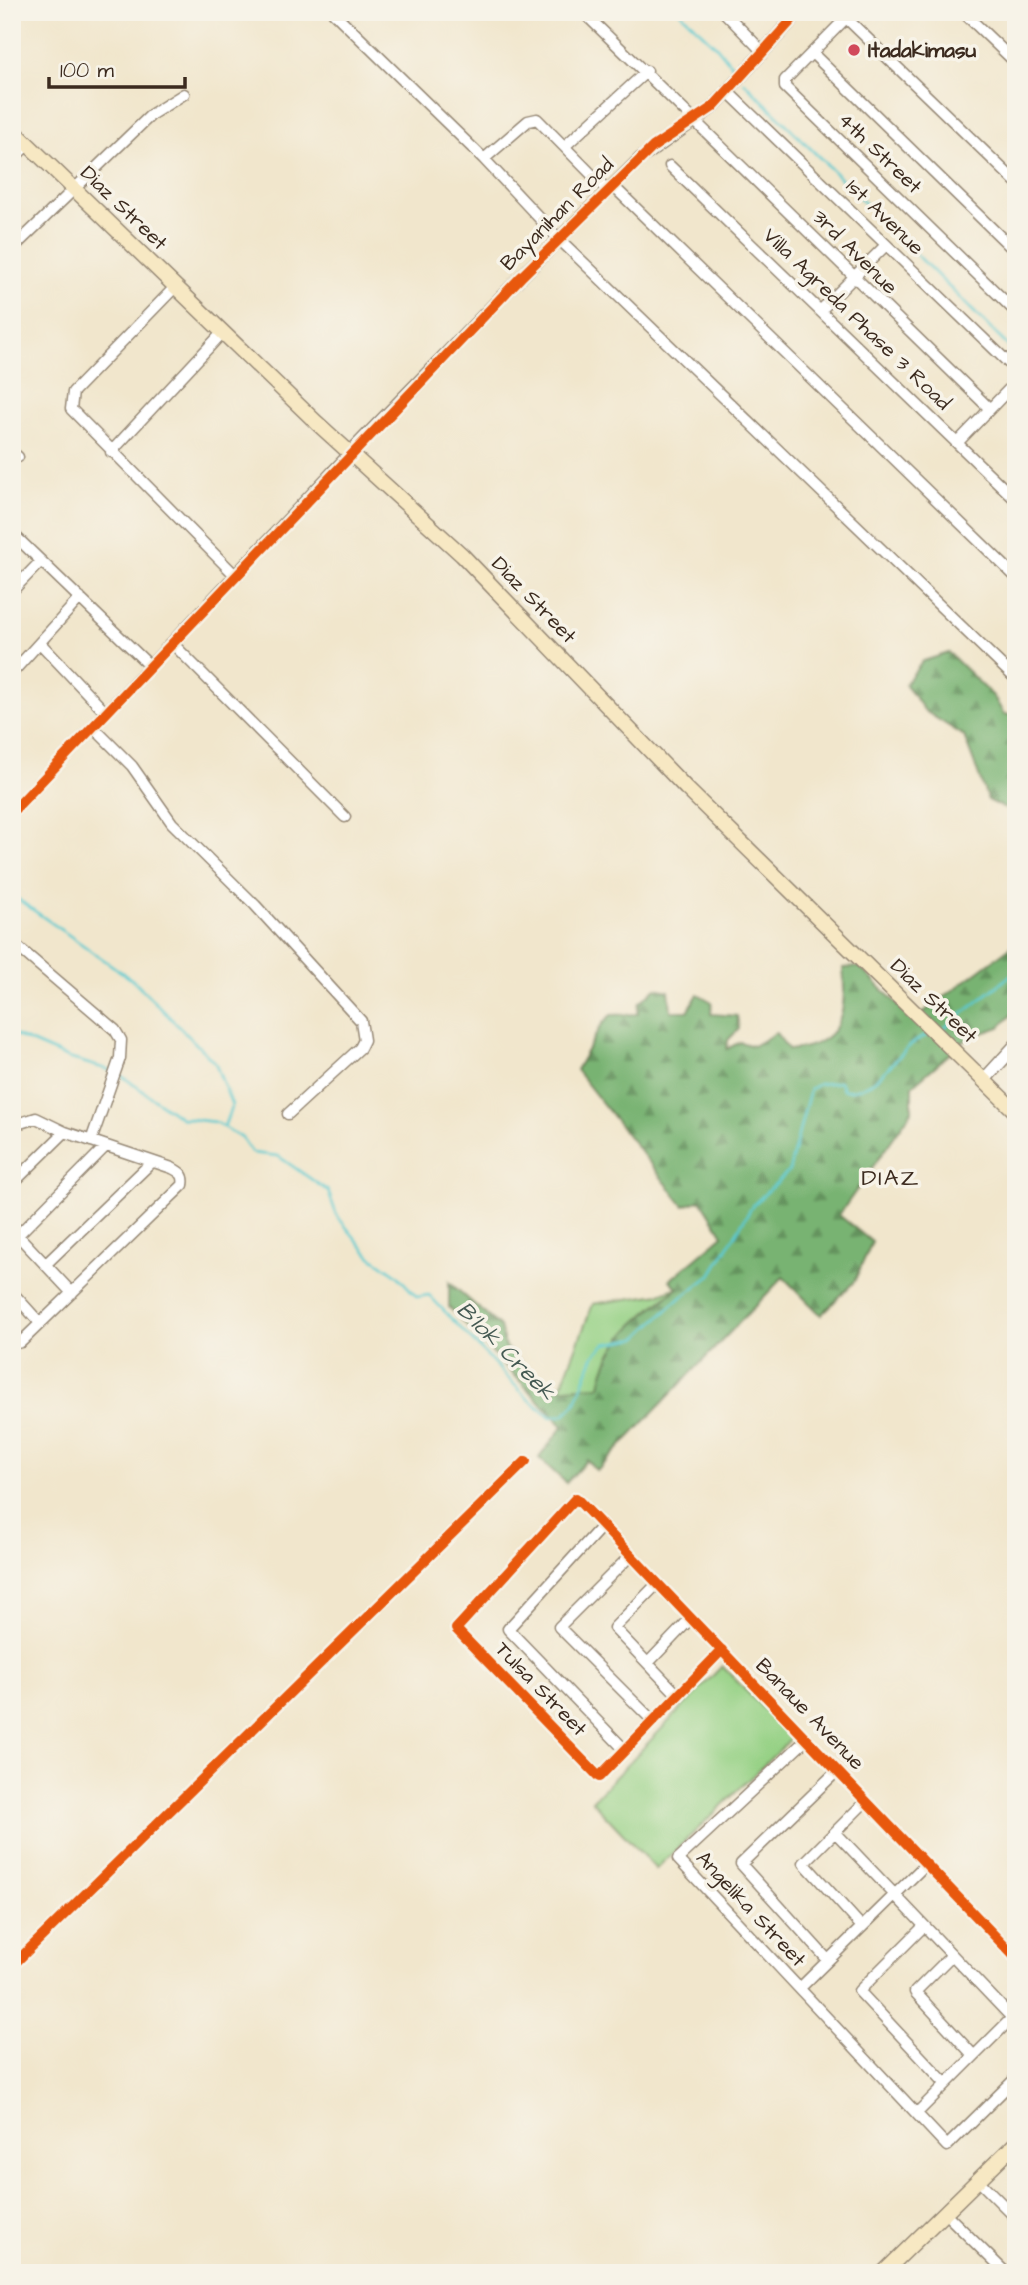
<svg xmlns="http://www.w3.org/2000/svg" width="1028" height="2285" font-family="'Architects Daughter',sans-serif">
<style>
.green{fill:#96d185;stroke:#687e52;stroke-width:2}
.forest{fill:url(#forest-firs);stroke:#5a6e48;stroke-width:2}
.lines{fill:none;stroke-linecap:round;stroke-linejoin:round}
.stream{stroke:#5ccad0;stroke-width:2.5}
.minor-casing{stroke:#968875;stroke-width:13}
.tertiary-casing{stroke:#968875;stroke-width:15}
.secondary-casing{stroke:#968875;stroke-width:17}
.minor{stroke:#fff;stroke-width:10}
.tertiary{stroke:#fff;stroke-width:12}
.secondary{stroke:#f7e8c3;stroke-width:14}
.cycleway-casing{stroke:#f7f3e8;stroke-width:15}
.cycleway{stroke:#e8590c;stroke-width:10}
.poi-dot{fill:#d1495b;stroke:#f7f3e8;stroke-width:2.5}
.labels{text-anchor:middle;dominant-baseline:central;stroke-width:7;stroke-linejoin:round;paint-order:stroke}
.poi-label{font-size:21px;font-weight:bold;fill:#3b2a1e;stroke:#f7f3e8;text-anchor:start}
.street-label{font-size:21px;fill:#3b2a1e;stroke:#f7f3e8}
.neighbourhood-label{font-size:23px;letter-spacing:2px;fill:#3b2a1e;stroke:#f7f3e8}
.water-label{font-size:23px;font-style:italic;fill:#455a53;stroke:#f7f3e8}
</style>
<defs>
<pattern id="forest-firs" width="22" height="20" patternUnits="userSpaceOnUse" patternTransform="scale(1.75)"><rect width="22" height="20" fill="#78b372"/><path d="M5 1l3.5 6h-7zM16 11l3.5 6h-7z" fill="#64925d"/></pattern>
</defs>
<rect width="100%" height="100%" fill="#f7f3e8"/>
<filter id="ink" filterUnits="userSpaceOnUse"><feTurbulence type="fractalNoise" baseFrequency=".0143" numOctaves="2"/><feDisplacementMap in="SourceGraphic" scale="14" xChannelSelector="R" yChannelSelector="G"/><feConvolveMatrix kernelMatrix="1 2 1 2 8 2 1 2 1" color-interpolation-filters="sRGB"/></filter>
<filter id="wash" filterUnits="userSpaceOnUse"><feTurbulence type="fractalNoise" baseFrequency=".00686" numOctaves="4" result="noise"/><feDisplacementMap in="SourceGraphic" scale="28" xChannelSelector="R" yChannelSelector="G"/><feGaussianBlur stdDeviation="1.57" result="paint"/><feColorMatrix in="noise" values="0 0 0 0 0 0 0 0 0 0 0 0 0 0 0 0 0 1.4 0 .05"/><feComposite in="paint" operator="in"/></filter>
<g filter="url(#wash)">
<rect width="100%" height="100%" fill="#f1e6cc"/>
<path class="green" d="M678,1287C642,1316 609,1338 600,1386L560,1389L593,1304L660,1294Z
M722,1666L792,1738L656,1869L592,1801Z"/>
<path class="forest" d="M949,653L993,696L1004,714L1016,716V814L988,800L964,736L925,711L905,684L923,661Z
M1016,943V1010L1000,1027L968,1038L912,1086V1111L839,1215L872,1242L854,1282L821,1315L783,1277L597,1471L587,1460L566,1483L539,1458L563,1426L449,1307V1282L500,1327L505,1347L548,1389L600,1386C609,1338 642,1316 678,1288L670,1280L723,1235L701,1200L684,1206L576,1070L602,1024L611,1015L638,1014L639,1003L656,988L669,991L671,1011H688L698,994L712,1002L711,1014L737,1016L739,1029L728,1040L727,1049L740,1042L753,1046L776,1033L789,1050C842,1045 847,1015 843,968L860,967L913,1020Z"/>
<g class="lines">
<path class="stream" d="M680,12L717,47L738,73
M744,82L1016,354
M12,895L134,981L215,1063L232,1105L224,1127
M942,1030L1016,971
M12,1034L68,1058L113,1071
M119,1074L181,1118L215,1122L224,1127L242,1138L252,1153L278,1156L328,1191L337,1216L370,1256L397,1275L417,1297L429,1295L528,1399L551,1417L564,1415L575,1404L594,1355L605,1344L637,1338L674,1303L711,1275L753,1205L789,1171L810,1089L819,1084L840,1082L843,1090C881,1095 897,1044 929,1035"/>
</g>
</g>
<g filter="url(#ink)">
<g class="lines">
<g class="minor-casing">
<path id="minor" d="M333,12L484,159
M583,12L990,409
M724,12L762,51
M840,12L1016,182
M963,12L1016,63
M846,18L785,80V87L1016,312
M812,53L1016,252
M728,92L1016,370
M565,146L647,71
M12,160L28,144
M670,166L1016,500
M613,186L1016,577
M608,191L537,119L528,121L484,159L559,239L1016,679
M12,249L152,114L184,94
M176,286L73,392L71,409L237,577
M821,310L886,245
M957,443L1016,382
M12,452L18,457
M111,452L223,332
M12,533L150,666
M12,591L41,561
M40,643L106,713
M172,643L345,817
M12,673L80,598
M93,727L132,766L172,823L255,905L361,1021L364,1040L360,1048L288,1114
M12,812L350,453
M12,942L115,1030L121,1040L120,1058L91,1141
M12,1131L17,1124L36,1118L65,1132L172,1168C180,1172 185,1175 183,1185L21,1342L12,1344
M12,1184L65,1132
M12,1229L72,1293
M18,1235L106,1146
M46,1264L152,1162
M12,1292L40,1323
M603,1525L508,1629L625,1750
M631,1555L559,1627L653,1721
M658,1583L614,1628L678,1695
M722,1650L599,1777L456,1629L576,1498L1016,1958
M648,1663L691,1618
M807,1739L678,1859L947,2146L1016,2078
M835,1832L1016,2022
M924,1926L859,1991L946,2084
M862,1927L804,1863L866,1801
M952,1955L915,1992L974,2056
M828,1960L741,1864L837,1771
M12,1966L526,1461
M800,1988L926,1864
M917,2113L1016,2014
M978,2180L1016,2218
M945,2213L1006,2273"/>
</g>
<g class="tertiary-casing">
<path id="tertiary" d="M350,453L521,277L641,158L713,107L799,12
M984,1080L1016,1045"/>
</g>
<g class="secondary-casing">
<path id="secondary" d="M12,129L317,423L462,555L686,788L1016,1112
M883,2273L1016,2143"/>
</g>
<use href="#minor" class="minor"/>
<use href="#tertiary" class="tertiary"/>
<use href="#secondary" class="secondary"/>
<g class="cycleway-casing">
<path id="cycleway" d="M12,812L521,277L653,147L713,107L799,12
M722,1650L599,1777L456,1629L576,1498L1016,1958
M12,1966L526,1461"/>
</g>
<use href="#cycleway" class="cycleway"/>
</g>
</g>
<circle class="poi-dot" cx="854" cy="50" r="7"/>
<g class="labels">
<g class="poi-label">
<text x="868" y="50">Itadakimasu</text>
</g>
<g class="street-label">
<text transform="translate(880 153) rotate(44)">4th Street</text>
<text transform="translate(124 208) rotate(44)">Diaz Street</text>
<text transform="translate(557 214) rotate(-45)">Bayanihan Road</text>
<text transform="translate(885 217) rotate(44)">1st Avenue</text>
<text transform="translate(855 252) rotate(45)">3rd Avenue</text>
<text transform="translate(857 319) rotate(44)">Villa Agreda Phase 3 Road</text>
<text transform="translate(534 600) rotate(46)">Diaz Street</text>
<text transform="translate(934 1001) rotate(44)">Diaz Street</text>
<text transform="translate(541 1689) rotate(46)">Tulsa Street</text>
<text transform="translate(810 1714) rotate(46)">Banaue Avenue</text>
<text transform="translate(751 1909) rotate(47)">Angelika Street</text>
</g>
<g class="neighbourhood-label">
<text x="891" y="1178">DIAZ</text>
</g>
<g class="water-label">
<text transform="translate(506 1351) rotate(45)">B'lok Creek</text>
</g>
</g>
<rect width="1028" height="2285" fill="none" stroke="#f7f3e8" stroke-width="42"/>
<path d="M49 77v10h136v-10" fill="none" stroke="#3b2a1e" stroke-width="3.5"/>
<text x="60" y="77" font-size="21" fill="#3b2a1e" stroke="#f7f3e8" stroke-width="5" paint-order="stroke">100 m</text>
</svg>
